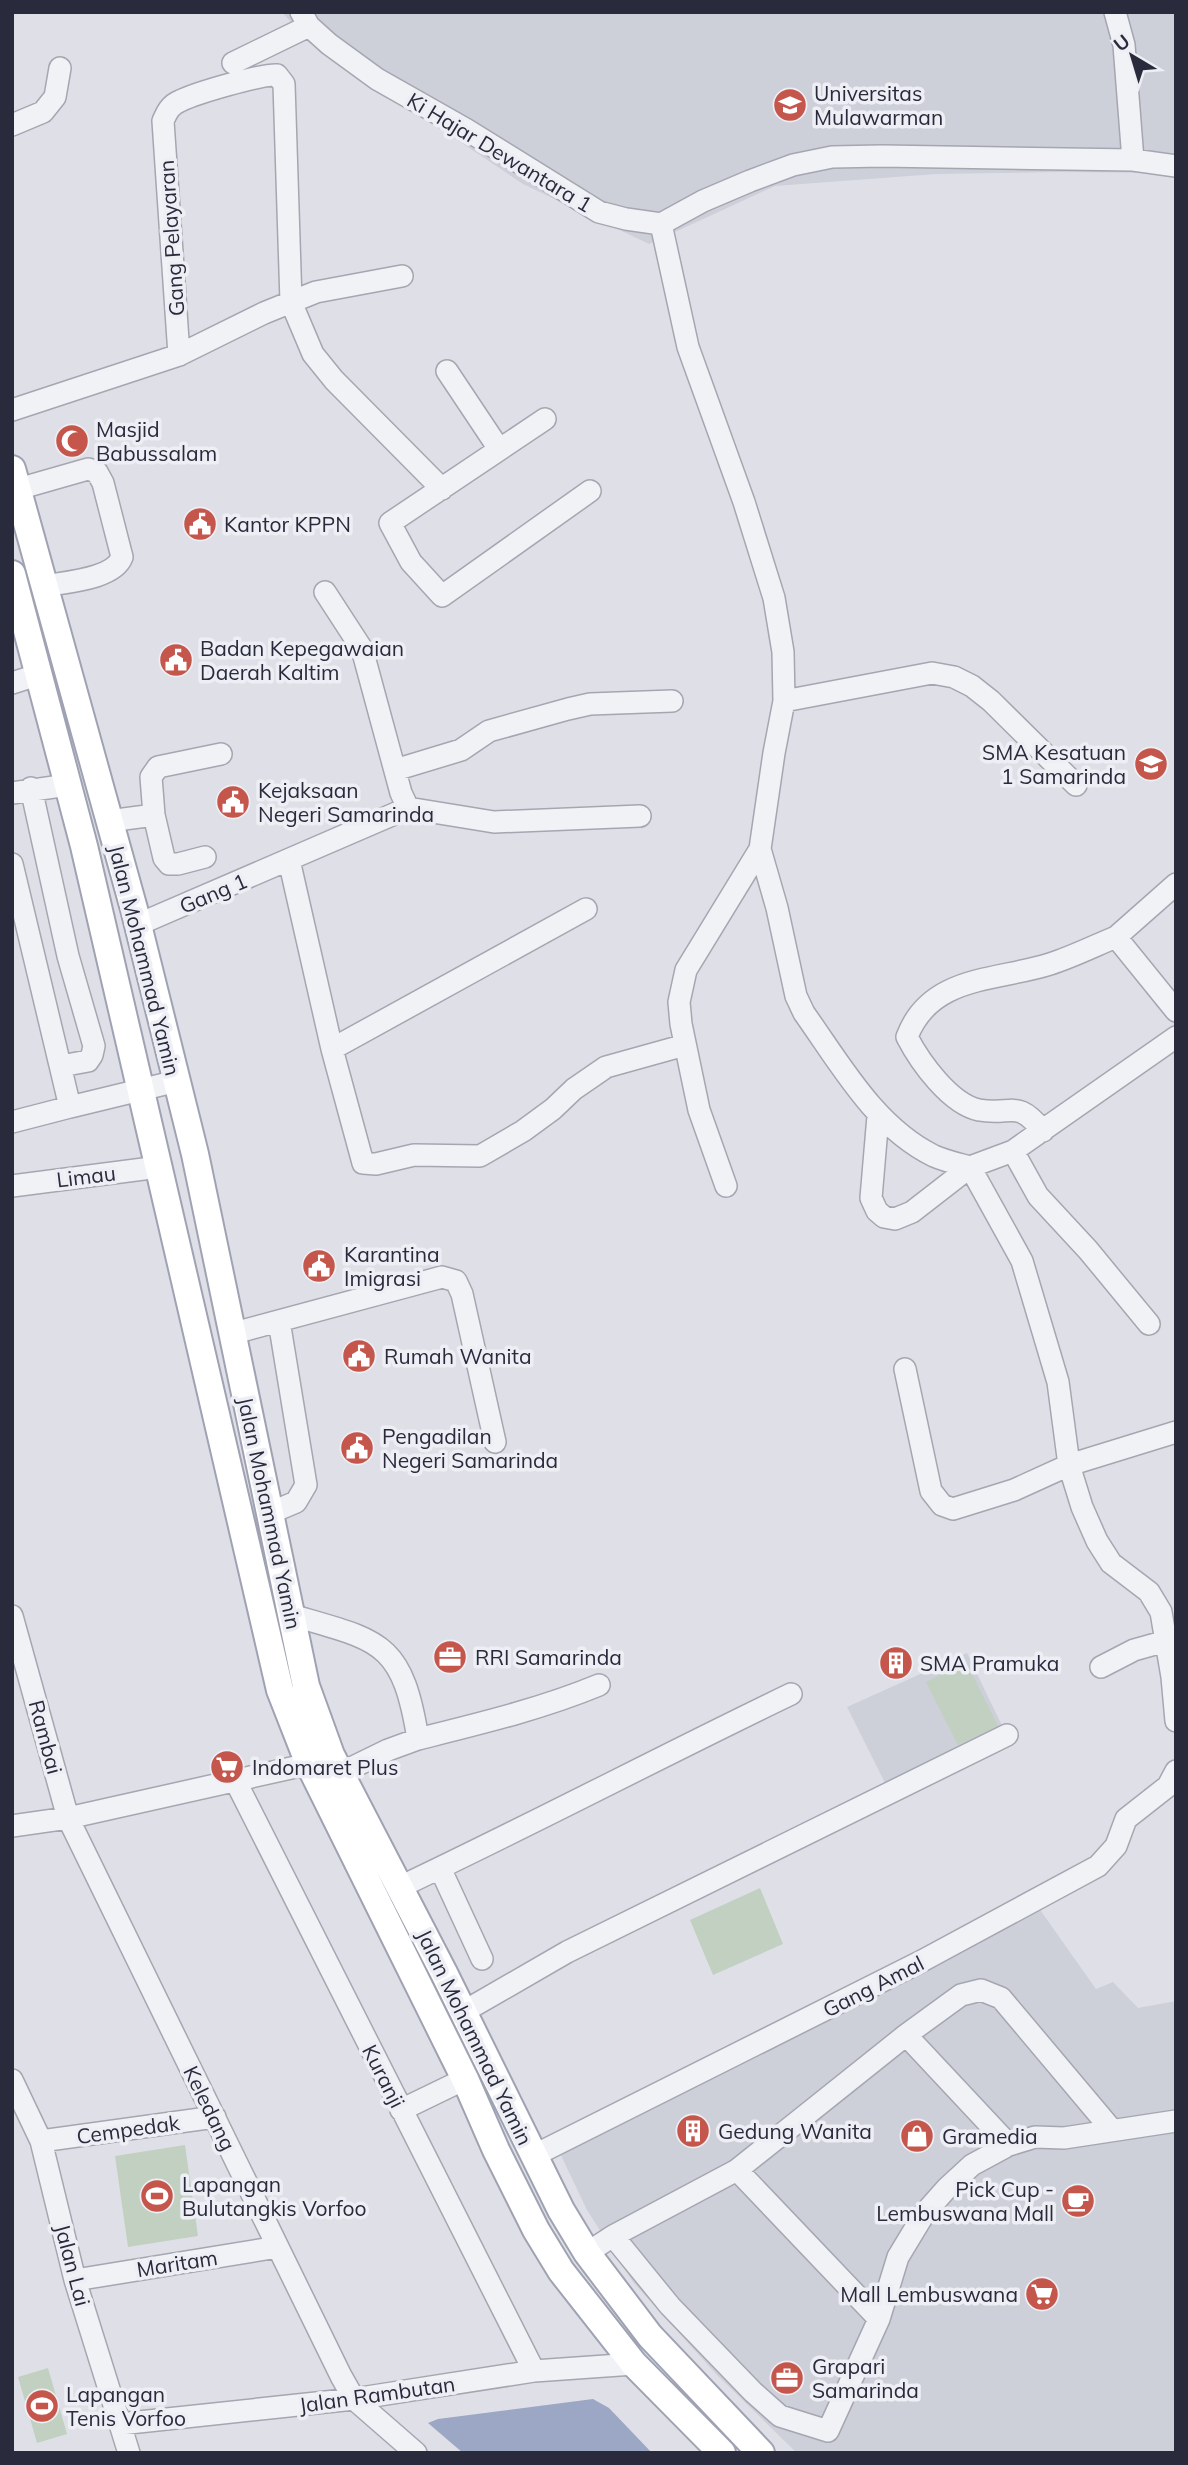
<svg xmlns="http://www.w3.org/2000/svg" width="1188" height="2465" font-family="Mulish,sans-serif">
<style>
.built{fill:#cdcfd9}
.green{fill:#c1d0c1}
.water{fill:#9ca6c5}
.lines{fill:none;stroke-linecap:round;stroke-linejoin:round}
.minor-casing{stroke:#a5a6b1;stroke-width:24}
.major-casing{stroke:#9fa2b2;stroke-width:30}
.minor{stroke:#f1f2f6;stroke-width:21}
.major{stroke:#fff;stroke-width:26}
.labels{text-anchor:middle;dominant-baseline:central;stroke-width:7;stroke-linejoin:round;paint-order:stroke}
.poi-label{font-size:21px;fill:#292b3d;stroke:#eeeff5;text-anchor:start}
.street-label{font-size:21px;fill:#292b3d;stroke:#eeeff5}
</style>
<rect width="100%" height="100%" fill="#dfe0e7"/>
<path class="built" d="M282,12H1176V173L1060,172L936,174L775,186L649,244L523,184L305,38Z
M967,1653L1007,1736L889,1791L847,1707Z
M1031,1897L1096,1989L1113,1982L1138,2008L1176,2001V2453H797L717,2375L633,2282L587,2210L557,2147Z"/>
<path class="green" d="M966,1662L998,1726L958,1745L926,1682Z
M760,1888L783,1944L713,1975L690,1920Z
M185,2145L198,2236L128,2247L115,2156Z
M48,2368L67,2434L37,2443L18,2377Z"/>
<path class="water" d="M593,2399L609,2408L652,2453H463L428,2423L438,2419Z"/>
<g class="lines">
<g class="minor-casing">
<path id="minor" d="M301,12L309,26L329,44L377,79L467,130L599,212L626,219L661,224L703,201L750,181L793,165L832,157L882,156L1133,160L1176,166
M1115,12L1124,45L1133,160
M233,63L309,26
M12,125L43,112L55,97L60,68
M661,224L688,347L744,502L774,598L783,652L784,701L774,753L760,849L777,908L796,996L804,1013C841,1065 875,1127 934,1156C945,1161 959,1164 970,1167L1022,1261L1058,1382L1069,1465L1082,1507L1097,1541L1111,1563L1149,1592L1161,1612L1172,1677L1176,1721
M179,355L163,121C167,112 170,105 180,101C196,93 261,74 277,75L284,84L291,302L313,354L334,380L442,489
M447,371L499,449
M12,410L179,355L264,313L316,292L402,276
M545,419L390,523L411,562L442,596L590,491
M18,489L88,469L97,472L103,483L122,557C114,579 66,582 45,586
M325,592L362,649L401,793L408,808
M12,683L37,675
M784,701L932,673L954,677L972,686L991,701L1076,785
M395,770L461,750L489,731L568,709L590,704L672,701
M31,788L68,956L94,1046L92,1055L88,1061L61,1066
M12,793L68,785
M154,815L164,858L169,864H178L205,857
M109,821L154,815L151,777L158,767L221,754
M289,860L332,1049L363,1163L376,1164L414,1155L480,1156L523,1131L553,1109L574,1089L606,1067L685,1045
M12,864L70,1107L177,1081
M1176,884L1116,937L1176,1011
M137,925L408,808L494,822L640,816
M332,1049L586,909
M878,1116L871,1198L877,1211L884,1217L895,1219L912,1212L970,1167L1013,1151L1176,1037
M12,1122L70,1107
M1043,1131C1016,1098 1013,1116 979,1110C950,1104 920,1062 907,1037C930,975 997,981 1050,964C1072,957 1094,946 1116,937
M1013,1151L1038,1196L1088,1250L1149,1324
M12,1186L159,1167
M726,1186L699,1110L681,1024L679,1002L686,970L760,849
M234,1333L442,1277L456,1281L462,1294L495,1442
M905,1369L931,1491L942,1505L953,1509L1014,1490L1069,1465L1176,1432
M270,1513L296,1502L306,1485L279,1321
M291,1615C380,1641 402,1640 418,1739L388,1750L341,1773
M12,1616L68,1818L341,2376L354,2399L416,2453
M1101,1667L1134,1650L1166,1641
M418,1739C478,1724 541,1709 599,1685
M235,1780L534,2371
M12,1826L68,1818L309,1764
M440,1868L482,1959
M400,1887C531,1825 660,1757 791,1694
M463,2012L567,1952L1007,1735
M906,2035L1009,2145
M12,2080L41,2141L75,2280L129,2453
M401,2110L465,2079
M41,2141L215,2117
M533,2156L920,1962L1098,1866L1116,1846L1126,1819L1168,1786L1176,1771
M737,2170L879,2319
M613,2236L737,2170L906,2035L961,1995L981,1990L1001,1998L1112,2130
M587,2253L613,2236L670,2306L753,2392L780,2416L828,2431L879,2319L898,2257L924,2214L947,2188L972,2165L1009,2145L1035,2137L1064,2138L1176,2121
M75,2280L278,2247
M120,2424L354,2399L534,2371L634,2364"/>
</g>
<g class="major-casing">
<path id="major" d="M12,469L134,909L195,1154L306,1686L331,1755L444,1973L561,2210L587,2253L650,2336L761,2453
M12,574L84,846L280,1690L309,1764L465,2079L496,2150L536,2230L561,2271L634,2364L722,2453"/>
</g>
<use href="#minor" class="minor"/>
<use href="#major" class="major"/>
</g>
<defs>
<g id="university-disc" transform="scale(1.75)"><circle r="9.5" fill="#c4564c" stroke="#eeeff5"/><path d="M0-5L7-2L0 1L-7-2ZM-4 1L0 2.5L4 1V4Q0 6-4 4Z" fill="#fff"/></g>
<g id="mosque-disc" transform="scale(1.75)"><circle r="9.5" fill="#c4564c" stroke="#eeeff5"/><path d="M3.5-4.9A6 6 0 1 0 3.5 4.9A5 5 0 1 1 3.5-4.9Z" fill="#fff"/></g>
<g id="civic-disc" transform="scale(1.75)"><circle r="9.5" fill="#c4564c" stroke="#eeeff5"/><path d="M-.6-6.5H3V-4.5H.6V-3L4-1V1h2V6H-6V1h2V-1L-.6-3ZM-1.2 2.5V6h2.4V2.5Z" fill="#fff"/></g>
<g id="school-disc" transform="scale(1.75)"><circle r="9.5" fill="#c4564c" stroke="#eeeff5"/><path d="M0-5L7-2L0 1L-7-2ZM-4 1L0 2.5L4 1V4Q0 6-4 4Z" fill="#fff"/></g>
<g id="office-disc" transform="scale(1.75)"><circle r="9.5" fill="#c4564c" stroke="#eeeff5"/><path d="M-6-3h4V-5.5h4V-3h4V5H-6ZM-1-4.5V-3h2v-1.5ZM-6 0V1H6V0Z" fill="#fff"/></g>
<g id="building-disc" transform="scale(1.75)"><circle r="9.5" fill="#c4564c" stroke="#eeeff5"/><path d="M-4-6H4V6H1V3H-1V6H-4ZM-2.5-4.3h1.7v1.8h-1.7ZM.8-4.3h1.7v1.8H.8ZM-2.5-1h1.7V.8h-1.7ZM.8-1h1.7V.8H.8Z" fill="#fff"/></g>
<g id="supermarket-disc" transform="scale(1.75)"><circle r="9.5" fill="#c4564c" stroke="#eeeff5"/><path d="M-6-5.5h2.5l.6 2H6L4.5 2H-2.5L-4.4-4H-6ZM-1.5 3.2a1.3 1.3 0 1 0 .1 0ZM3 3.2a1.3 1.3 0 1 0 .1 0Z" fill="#fff"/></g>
<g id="shop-disc" transform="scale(1.75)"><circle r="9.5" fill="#c4564c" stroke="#eeeff5"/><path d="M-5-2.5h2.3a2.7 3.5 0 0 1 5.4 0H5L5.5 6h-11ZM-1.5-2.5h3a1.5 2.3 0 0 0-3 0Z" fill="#fff"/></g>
<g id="stadium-disc" transform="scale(1.75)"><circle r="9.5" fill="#c4564c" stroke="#eeeff5"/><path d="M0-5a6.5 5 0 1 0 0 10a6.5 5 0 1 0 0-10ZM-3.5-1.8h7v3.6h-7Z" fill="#fff"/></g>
<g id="cafe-disc" transform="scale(1.75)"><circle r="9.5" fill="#c4564c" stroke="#eeeff5"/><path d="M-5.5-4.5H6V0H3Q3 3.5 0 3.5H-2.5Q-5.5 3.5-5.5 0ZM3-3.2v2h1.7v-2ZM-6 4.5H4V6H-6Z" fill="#fff"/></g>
</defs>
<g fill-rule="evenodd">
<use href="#university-disc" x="790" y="105"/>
<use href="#mosque-disc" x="72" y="441"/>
<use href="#civic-disc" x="200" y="524"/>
<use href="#civic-disc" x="176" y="660"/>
<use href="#school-disc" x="1151" y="764"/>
<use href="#civic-disc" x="233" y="802"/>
<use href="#civic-disc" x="319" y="1266"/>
<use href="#civic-disc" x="359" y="1356"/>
<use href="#civic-disc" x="357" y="1448"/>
<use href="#office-disc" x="450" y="1657"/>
<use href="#building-disc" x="896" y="1663"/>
<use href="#supermarket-disc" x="227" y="1767"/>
<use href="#building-disc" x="693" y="2131"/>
<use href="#shop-disc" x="917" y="2136"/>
<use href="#stadium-disc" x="157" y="2196"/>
<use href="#cafe-disc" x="1078" y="2201"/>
<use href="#supermarket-disc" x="1042" y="2294"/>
<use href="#office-disc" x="787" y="2378"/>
<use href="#stadium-disc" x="42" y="2406"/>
</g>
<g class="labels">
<g class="poi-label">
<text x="814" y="93">Universitas<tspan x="814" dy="24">Mulawarman</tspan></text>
<text x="96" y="429">Masjid<tspan x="96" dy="24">Babussalam</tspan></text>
<text x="224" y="524">Kantor KPPN</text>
<text x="200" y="648">Badan Kepegawaian<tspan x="200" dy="24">Daerah Kaltim</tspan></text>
<text x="1126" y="752" text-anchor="end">SMA Kesatuan<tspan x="1126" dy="24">1 Samarinda</tspan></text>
<text x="258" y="790">Kejaksaan<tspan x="258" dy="24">Negeri Samarinda</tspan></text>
<text x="344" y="1254">Karantina<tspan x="344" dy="24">Imigrasi</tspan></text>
<text x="384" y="1356">Rumah Wanita</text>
<text x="382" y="1436">Pengadilan<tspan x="382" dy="24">Negeri Samarinda</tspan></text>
<text x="475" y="1657">RRI Samarinda</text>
<text x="920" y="1663">SMA Pramuka</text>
<text x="252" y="1767">Indomaret Plus</text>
<text x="718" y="2131">Gedung Wanita</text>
<text x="942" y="2136">Gramedia</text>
<text x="182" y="2184">Lapangan<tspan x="182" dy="24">Bulutangkis Vorfoo</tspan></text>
<text x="1054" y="2189" text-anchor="end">Pick Cup -<tspan x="1054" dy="24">Lembuswana Mall</tspan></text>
<text x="1018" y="2294" text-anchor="end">Mall Lembuswana</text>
<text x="812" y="2366">Grapari<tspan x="812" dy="24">Samarinda</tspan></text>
<text x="66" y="2394">Lapangan<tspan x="66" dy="24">Tenis Vorfoo</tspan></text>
</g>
<g class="street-label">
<text transform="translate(500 152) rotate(31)">Ki Hajar Dewantara 1</text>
<text transform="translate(171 238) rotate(-94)">Gang Pelayaran</text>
<text transform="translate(213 893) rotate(-23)">Gang 1</text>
<text transform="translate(145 960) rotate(76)">Jalan Mohammad Yamin</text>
<text transform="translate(86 1176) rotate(-7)">Limau</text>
<text transform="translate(270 1513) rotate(78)">Jalan Mohammad Yamin</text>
<text transform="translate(46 1737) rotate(75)">Rambai</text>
<text transform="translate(873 1986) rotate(-27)">Gang Amal</text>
<text transform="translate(475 2037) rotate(64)">Jalan Mohammad Yamin</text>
<text transform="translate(384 2076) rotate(63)">Kuranji</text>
<text transform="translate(210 2108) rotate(64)">Keledang</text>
<text transform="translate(128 2129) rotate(-8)">Cempedak</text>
<text transform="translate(177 2263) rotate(-9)">Maritam</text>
<text transform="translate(73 2265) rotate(75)">Jalan Lai</text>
<text transform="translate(377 2394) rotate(-8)">Jalan Rambutan</text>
</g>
</g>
<rect width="1188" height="2465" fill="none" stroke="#292b3d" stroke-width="28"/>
<g transform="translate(1132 56) rotate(322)" stroke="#eeeff5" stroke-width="5" paint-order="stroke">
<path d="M0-5L12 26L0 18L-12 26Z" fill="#292b3d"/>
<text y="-10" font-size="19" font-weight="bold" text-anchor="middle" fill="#292b3d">U</text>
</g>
</svg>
